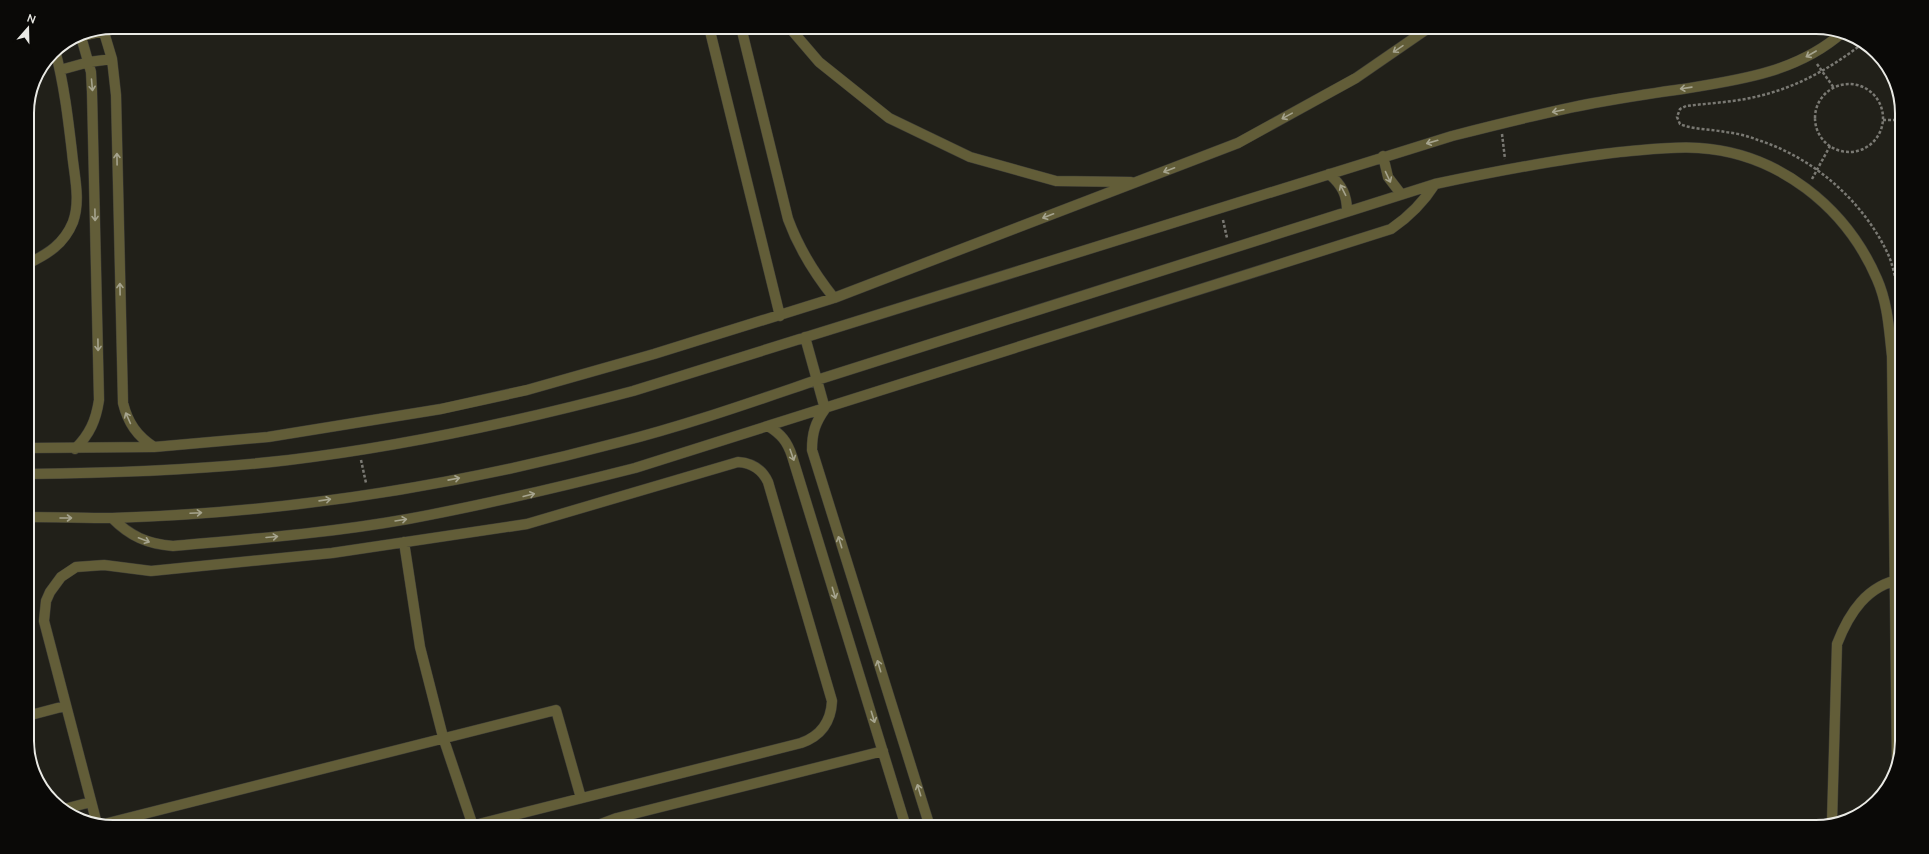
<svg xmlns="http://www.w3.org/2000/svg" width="1929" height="854" font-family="'Nunito Sans',sans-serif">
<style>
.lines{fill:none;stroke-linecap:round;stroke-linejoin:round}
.minor-casing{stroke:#3d3c36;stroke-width:11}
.path{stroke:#7a7973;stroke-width:2.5;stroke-dasharray:3 2;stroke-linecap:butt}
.minor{stroke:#625d38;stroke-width:10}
.oneway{stroke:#a6a48e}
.rim{fill:none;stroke:#eaeae5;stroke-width:2}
</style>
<rect width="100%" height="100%" fill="#212019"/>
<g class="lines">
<g class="minor-casing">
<path id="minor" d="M709,27L780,316
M741,27L788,219C799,249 814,273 834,298
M789,27L819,62L889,118L970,157L1056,181L1131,182
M103,29L112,59L116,95L123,403C128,423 137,436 154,447
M73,38L104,31
M60,70L89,62L112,59
M1383,156L1388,177L1401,194
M1329,174C1342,185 1347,195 1347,211
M27,264C48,254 64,244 73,222C81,200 74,175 72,152C68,118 64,84 55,50
M805,337L825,409C815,423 812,433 812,450L930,827
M768,426C781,434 787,441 792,456L906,827
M27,448L154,447L268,437L441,409L527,390L654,354L834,298L1238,143L1356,78L1430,27
M75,449C90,434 96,420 99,400L92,92L91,72L80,33
M27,474C115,473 202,470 289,460C405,446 520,421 633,391L1452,136C1499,124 1546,112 1594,103C1623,98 1653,93 1683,89C1740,80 1798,72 1843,32
M27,517C55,517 84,518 112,518C283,513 455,486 620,442C687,425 752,402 817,380L1435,184C1497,171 1558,159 1620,152C1646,150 1673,146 1699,148C1778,153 1846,207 1877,279C1888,304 1889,330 1892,356L1897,768
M112,518C130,536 147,544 173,546C251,539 330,533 408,519C484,505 560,487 635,468L1391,229C1410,216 1423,203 1435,184
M404,542L420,647L443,737L473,826
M27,716L65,706
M64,809L91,802
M1832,822L1837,644C1849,613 1867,585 1902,579
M97,824L44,621L46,601L50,592L61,577L76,567L104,565L151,571L332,553L527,524L738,462C752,463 762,469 768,482L832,701C831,722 821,736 801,743L467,827
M100,825L556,710L581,798
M593,827L617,818L883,751"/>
</g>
<path class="path" d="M1862,44C1831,68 1797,87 1759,96C1736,102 1710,103 1686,106L1680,109L1677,117L1680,124C1694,130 1711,129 1725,132C1736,133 1748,136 1758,140C1814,158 1863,201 1888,254C1893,265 1895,278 1898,289L1902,291
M1817,64L1834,88
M1815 118a34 34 0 1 1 68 0a34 34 0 1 1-68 0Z
M1883,120H1902
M1502,134L1505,159
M1812,179L1830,146
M1223,220L1227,238
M361,460L366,483"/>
<use href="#minor" class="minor"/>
</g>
<defs><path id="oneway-shaft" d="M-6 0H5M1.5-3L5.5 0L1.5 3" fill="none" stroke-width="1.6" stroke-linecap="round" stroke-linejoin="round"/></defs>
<g class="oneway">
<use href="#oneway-shaft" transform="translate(1398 49) rotate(146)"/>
<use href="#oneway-shaft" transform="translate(1811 54) rotate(150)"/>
<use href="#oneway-shaft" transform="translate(92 85) rotate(85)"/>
<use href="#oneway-shaft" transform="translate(1686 88) rotate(172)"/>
<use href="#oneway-shaft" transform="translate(1558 111) rotate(168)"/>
<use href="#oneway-shaft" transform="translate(1287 116) rotate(151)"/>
<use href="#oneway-shaft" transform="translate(1432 142) rotate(164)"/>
<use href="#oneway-shaft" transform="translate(117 159) rotate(-91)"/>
<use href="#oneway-shaft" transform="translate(1169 170) rotate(159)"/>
<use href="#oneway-shaft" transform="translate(1388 177) rotate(65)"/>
<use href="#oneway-shaft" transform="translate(1343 190) rotate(-117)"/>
<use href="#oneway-shaft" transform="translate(95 215) rotate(89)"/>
<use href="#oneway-shaft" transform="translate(1048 216) rotate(159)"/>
<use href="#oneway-shaft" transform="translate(120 289) rotate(-91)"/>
<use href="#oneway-shaft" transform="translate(98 345) rotate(89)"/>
<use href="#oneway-shaft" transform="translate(128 418) rotate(-114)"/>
<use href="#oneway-shaft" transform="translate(792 455) rotate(71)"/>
<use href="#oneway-shaft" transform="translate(454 479) rotate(-11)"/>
<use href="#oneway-shaft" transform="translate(529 495) rotate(-14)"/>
<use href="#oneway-shaft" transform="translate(325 500) rotate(-8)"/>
<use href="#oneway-shaft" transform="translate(196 513) rotate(-3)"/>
<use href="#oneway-shaft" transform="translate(66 518)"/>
<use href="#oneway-shaft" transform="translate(401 520) rotate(-9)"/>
<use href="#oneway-shaft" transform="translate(272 537) rotate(-5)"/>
<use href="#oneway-shaft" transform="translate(144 540) rotate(21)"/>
<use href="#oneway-shaft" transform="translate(840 542) rotate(-107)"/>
<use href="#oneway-shaft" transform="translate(834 593) rotate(73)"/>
<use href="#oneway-shaft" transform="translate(879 666) rotate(-107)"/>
<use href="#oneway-shaft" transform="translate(873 717) rotate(73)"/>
<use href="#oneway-shaft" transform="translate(919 790) rotate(-107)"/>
</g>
<path d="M0 0H1929V854H0ZM113 34H1816A79 79 0 0 1 1895 113V741A79 79 0 0 1 1816 820H113A79 79 0 0 1 34 741V113A79 79 0 0 1 113 34Z" fill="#0a0907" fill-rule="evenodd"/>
<path class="rim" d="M113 34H1816A79 79 0 0 1 1895 113V741A79 79 0 0 1 1816 820H113A79 79 0 0 1 34 741V113A79 79 0 0 1 113 34Z"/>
<g transform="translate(28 28) rotate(20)" stroke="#0a0907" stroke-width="3" paint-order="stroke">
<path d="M0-3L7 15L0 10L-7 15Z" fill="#eaeae5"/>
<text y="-6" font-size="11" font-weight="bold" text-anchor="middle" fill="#eaeae5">N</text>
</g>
</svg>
